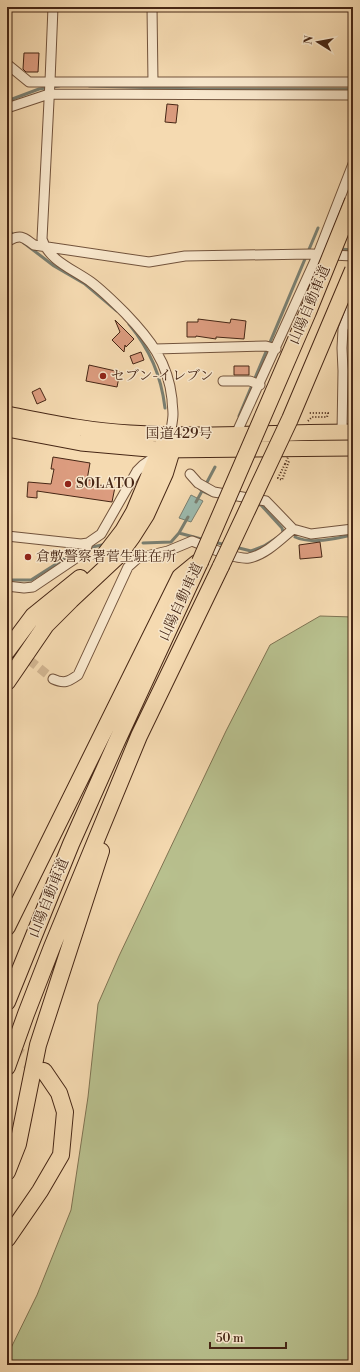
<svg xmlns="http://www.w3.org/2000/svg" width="360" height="1372" font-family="'Libre Bodoni','Noto Serif JP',serif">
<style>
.green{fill:#b8c08e;stroke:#7f7352}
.water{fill:#9cbaae;stroke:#7a7f71}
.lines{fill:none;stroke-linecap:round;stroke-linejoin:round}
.stream{stroke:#7a7f71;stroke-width:3}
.building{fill:#dc9c7f;stroke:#462615}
.minor-tunnel{stroke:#d2b692;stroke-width:9;stroke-dasharray:9 4.5;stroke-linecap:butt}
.motorway-tunnel{stroke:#d2b692;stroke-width:16;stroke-dasharray:16 8;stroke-linecap:butt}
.minor-casing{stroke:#72533c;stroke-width:11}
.trunk-casing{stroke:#462615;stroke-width:17}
.motorway-casing{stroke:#462615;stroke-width:18}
.path{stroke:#462615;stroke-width:2;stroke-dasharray:1 2;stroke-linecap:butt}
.minor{stroke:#f8e7cc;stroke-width:9}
.trunk{stroke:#f5dab1;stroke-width:15}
.motorway{stroke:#f5dab1;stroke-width:16}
.motorway-bridge-casing{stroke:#462615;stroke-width:18;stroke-linecap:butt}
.path-bridge{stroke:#462615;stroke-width:2;stroke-dasharray:1 2;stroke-linecap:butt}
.motorway-bridge{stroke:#f5dab1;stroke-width:16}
.poi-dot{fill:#8f2418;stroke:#f8e7cc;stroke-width:1.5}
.labels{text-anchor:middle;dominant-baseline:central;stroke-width:3;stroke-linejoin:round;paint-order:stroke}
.street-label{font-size:14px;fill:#462615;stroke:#f8e7cc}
.poi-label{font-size:14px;fill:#462615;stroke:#f8e7cc;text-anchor:start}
</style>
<rect width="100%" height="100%" fill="#f5dab1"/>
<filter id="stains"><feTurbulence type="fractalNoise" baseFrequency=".005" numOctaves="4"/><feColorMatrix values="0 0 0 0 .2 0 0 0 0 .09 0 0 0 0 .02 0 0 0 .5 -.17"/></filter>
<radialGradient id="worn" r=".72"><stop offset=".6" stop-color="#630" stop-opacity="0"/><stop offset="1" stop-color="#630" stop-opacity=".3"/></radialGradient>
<path class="green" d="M320,616L353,617V1365H7V1356L37,1295L71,1210L88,1097L98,1004L119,956L226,731L270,645Z"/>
<path class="water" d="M191,495L203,501L191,522L179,518Z"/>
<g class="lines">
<path class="stream" d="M89,86L200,89H353
M7,101L39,89L59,86
M7,228L15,237
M20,240L54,266L85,284L117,311
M340,249L353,250
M129,324C150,350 161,375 165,408
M239,416L318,228
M197,486L202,491L211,495
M205,486L215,467
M196,502L202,491
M255,504L261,505L282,528L283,532
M179,533L188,517
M295,537C313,545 335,538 353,535
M214,542L226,545
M143,543L171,542L179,533L205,540
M235,547L251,551L264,546L278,537
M7,580H31L78,550L102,545"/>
</g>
<path class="building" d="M24,53H39L38,72H26L23,69Z
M167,104L178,105L176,123L165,122Z
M198,319L230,323L231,319L246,321L244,339L216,337V339L196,336V337H187V322H198Z
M115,320L134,339L126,347L125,345L124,352L112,340L120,332Z
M141,352L144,360L133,364L130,356Z
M89,365L120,372L117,387L86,381Z
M234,366H249V375H234Z
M40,388L46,400L37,404L32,392Z
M53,457L90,463L87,480H92L91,484L115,487L112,502L37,491V498L27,497L28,482L51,484L54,469H51Z
M320,542L322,557L300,559L299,545Z"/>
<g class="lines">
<path class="minor-tunnel" d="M8,643L53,679"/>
<path class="motorway-tunnel" d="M7,1048L44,1071"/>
<g class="minor-casing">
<path id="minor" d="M53,7L50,81L42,239C49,261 73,269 91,282C103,291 114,302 125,313C150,339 168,362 172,399C172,404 173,409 173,414C173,421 171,428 170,435
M152,7L153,82
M7,64L29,82H353
M7,108L49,94L353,95
M7,237L10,240C22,234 24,238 34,245L149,262L185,256L311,254L353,256
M155,349L266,346L276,349
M223,381H250L260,385
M342,432L343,371L342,348L343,329L353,303
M236,434L318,254L353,164
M190,474L198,483L214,492L266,501L293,529L311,534L353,529
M7,536L81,544L88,543L101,534L137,471L143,465L156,456
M7,586L24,588L33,587L85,552L88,543
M53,679C64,684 68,682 78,675L128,567L138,558L168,551L192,541C206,546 235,560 249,558C265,555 280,540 293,529"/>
</g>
<g class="trunk-casing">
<path id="trunk" d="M7,414C48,422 89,431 130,433C204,438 279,432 353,432
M7,429L81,443L160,450L353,448"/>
</g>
<g class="motorway-casing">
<path id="motorway" d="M103,557L123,531L134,512L160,450L170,435
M7,651L33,616L80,578
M7,682L46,625L71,600L118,556L132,537L146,515L165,473L172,450L170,435
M7,927L180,577L197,563
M7,1002L71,844L117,741L200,562
M7,1067L26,1014L52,947L139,736L221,566
M7,1172L18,1144L38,1045L101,851
M7,1239L40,1191L61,1155L65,1112L59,1093L44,1071"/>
</g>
<path class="path" d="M308,421L312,417H327L328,413H309
M285,464L278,478L282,480L289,461"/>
<use href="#minor" class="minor"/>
<use href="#trunk" class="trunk"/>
<use href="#motorway" class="motorway"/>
<g class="motorway-bridge-casing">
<path id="motorway-bridge" d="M200,562L308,312L353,201
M221,566L290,419L353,270"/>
</g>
<path class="path-bridge" d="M285,464L288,457"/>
<use href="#motorway-bridge" class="motorway-bridge"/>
</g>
<g class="poi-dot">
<circle cx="103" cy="376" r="4"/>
<circle cx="68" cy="484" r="4"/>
<circle cx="28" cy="557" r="4"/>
</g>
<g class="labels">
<g class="street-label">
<text transform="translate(310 305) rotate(-67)">山陽自動車道</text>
<text x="179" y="434">国道429号</text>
<text transform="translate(181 602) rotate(-65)">山陽自動車道</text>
<text transform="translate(49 898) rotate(-68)">山陽自動車道</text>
</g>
<g class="poi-label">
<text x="111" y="376">セブン-イレブン</text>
<text x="76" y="484">SOLATO</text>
<text x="36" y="557">倉敷警察署菅生駐在所</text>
</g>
</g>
<rect width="360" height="1372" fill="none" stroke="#f5dab1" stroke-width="24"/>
<rect x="8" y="8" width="344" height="1356" fill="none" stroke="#462615" stroke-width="2"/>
<rect x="12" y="12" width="336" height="1348" fill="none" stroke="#462615"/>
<g transform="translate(318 42) rotate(281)" stroke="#f8e7cc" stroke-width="3" paint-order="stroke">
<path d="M0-3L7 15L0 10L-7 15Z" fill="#462615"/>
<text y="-6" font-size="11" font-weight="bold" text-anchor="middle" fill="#462615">N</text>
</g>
<path d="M210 1342v6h76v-6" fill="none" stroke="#462615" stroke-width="2"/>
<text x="216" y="1342" font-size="12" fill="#462615" stroke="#f8e7cc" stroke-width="3" paint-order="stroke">50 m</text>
<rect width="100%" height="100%" filter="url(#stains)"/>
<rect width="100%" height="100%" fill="url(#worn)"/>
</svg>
